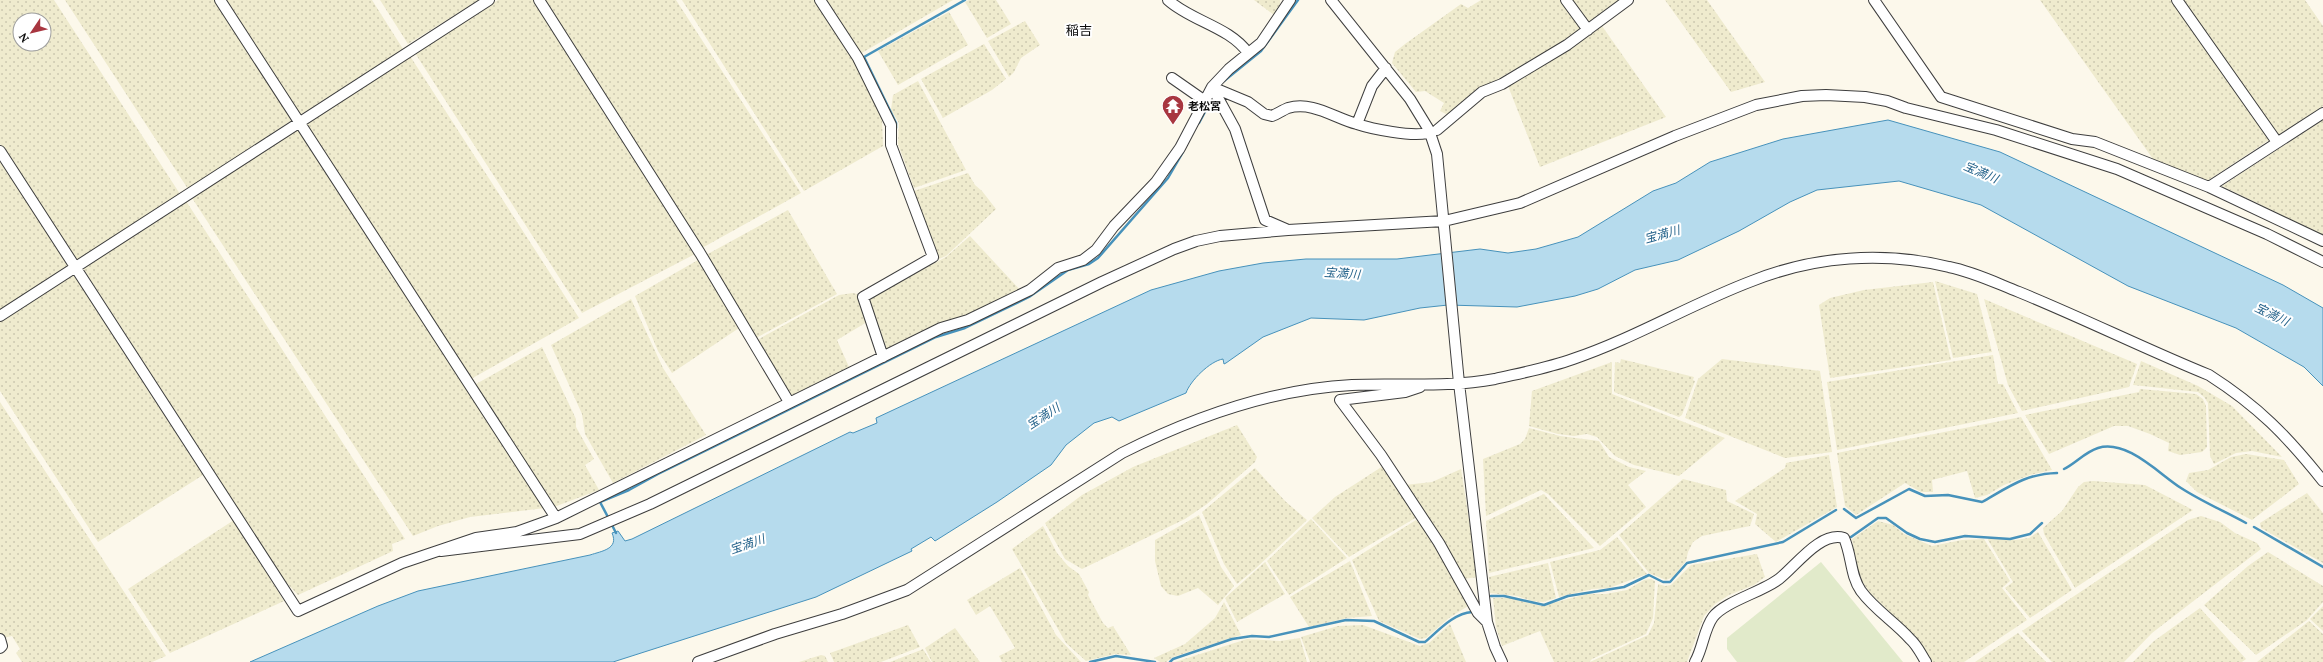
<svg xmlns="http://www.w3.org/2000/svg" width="2323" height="662" font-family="Lora,'Noto Sans JP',serif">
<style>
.farmland{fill:url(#farmland-dots);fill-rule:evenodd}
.pitch{fill:#e1eaca}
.water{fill:#b6dbed;stroke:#4792bb}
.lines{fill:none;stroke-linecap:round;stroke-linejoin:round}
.stream{stroke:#4792bb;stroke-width:2.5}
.minor-casing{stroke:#3e3e3e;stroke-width:12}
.minor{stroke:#fff;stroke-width:10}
.labels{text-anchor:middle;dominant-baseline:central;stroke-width:4;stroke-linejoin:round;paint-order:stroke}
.poi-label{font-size:11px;font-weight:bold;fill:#0b0b0b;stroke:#fff;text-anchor:start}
.water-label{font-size:12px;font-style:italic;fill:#25638b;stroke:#fff}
.quarter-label{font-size:13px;fill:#0b0b0b;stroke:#fff}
</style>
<defs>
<pattern id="farmland-dots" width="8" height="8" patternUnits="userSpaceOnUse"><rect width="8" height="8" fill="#efebce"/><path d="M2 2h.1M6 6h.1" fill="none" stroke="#ccc8b0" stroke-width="1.8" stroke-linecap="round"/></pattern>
</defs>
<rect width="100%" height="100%" fill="#fcf8eb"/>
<path class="farmland" d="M0,0H54L180,194L77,261L0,144ZM20,20H44V44H20Z
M65,0H214L292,120L188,189Z
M225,0H372L403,49L300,115Z
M380,0H479L408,44Z
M498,0H533L695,254L582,313L415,53Z
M543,0H676L801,193L702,248Z
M682,0H815L855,61L877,108L882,120L883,146L804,191Z
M826,0H953L860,54Z
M969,0H996L1011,24L987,38L965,2Z
M1254,0H1280V4L1274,15Z
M1481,0H1562L1584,29L1474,93L1448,115L1440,111L1444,103L1425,91L1416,92L1392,63L1395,52L1405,44L1461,4L1468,8Z
M1571,0H1621L1588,23Z
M1665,0H1707L1765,82L1731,92Z
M2040,0H2171L2269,140L2207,181L2153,159Z
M2181,0H2305L2323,26V106L2277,136Z
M949,12L968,45L898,85L878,51Z
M1025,21L1040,45L1021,58L1014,72L1009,77L988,41Z
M1602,26L1666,117L1540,167L1508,86L1578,44Z
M984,44L1006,79L992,90L943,118L921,79Z
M410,56L579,318L471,379L305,123Z
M918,81L966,170L914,188L898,144L899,123L891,110L893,95Z
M2323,120V235L2222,186Z
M299,128L545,508L470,517L438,526L413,536L192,198Z
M0,160L70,266L0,310Z
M968,173L975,185L982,191L996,209L946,256L939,259L914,191Z
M186,201L405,539L392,544L393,551L298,595L284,580L83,268Z
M788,210L837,294L756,338L706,255Z
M970,236L1021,291L887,350L869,298L946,257Z
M698,260L739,328L672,373L658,351L635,296Z
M74,275L203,475L98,542L0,391V322Z
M1935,281L1977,294L1992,352L1953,358Z
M1933,282L1951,360L1830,378L1819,305L1830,298L1864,290Z
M853,293L857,294L867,322L837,340L849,367L790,397L759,343V339L839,295Z
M631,299L663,368L706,435L613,483L585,434L582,414L551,345Z
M1984,299L2137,364L2129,387L2022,411L2008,385Z
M542,347L576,419V427L594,459L585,465L599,490L554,507L476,384Z
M1993,355L1998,384H2003L2018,413L1837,450L1827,382Z
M1621,359L1694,377L1693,380L1695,381L1682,415L1679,417L1614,392L1615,362L1620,363Z
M1722,359L1820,371L1832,452L1785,458L1685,418L1698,379Z
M2141,361L2198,386L2232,406L2282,457L2252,451L2236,453L2214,464L2210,456L2208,403L2204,397L2198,392L2133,385Z
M1612,362V394L1725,438L1679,476L1634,465L1615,456L1597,437L1587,434L1574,436L1558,434L1529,426L1532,391Z
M2140,389L2196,394L2203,399L2206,406L2207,447L2202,452L2180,455L2168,451L2169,443L2150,434L2128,426H2114L2049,454L2025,415L2139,392Z
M0,402L166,656L152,662H22L16,653L20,649L12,636L3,638L0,633Z
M2021,417L2052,470L2030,475L2004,485L1987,495L1975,498L1967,471L1932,480L1933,492H1921L1905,483L1856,515L1845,506L1837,453Z
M1237,425L1257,457L1255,462L1207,504L1185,519L1082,569L1065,559L1045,523L1082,495L1133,467Z
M1529,428L1560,436L1599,441L1609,457L1629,467L1646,471L1628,485L1646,507L1600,546L1548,494L1541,490L1486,516L1483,459L1520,444L1525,439Z
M2246,454L2284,460L2299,484L2252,520L2197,492L2186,481L2189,473L2208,470L2231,457Z
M1829,455L1837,507L1776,542L1755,524L1757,514L1735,501L1785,468L1786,463Z
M1383,466L1417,517L1349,557L1312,518L1335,497Z
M1255,468L1285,501L1307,520L1254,570L1237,584L1224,564L1202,512Z
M1461,469L1478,577L1463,579L1405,485L1432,482Z
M1683,479L1726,490L1727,501L1754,514L1750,526L1702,536L1693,542L1688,552L1686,561L1673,577L1666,580L1649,573L1619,535Z
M2093,481L2145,485L2193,510L2075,588L2044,534L2043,528L2062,511L2078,487L2084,482Z
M2307,493L2323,513V563L2261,528L2260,523Z
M1544,494L1594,548L1489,573L1486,521Z
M1199,515L1221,567L1234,586L1218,605L1198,588L1178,596L1168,594L1161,586L1155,561V540Z
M2201,516L2220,522L2235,533L2257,543L2261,549L2152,633L2124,662H2052L2022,631L2188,520Z
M1311,519L1347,558L1289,595L1267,561Z
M234,520L284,601L170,653L128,589Z
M1416,520L1418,522L1420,521L1444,559L1468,606L1449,618L1426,638L1420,639L1379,621L1352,560Z
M1878,521L1893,525L1904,534L1932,546L1962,540L1984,539L2010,581L2002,588L2027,620L1964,662H1931L1918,639L1870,593L1862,581L1856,564L1852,539Z
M1043,526L1057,553L1068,566L1079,574L1089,592L1088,595L1103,623L1108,628L1113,626L1131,655L1115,654L1086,661L1066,643L1012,549Z
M2038,532L2072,590L2030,618L2005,588L2013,582L1988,540L1989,538L2016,540L2029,538Z
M1617,537L1647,574L1609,588L1592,589L1559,597L1550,562L1600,550Z
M2268,552L2323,586V602L2307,620L2256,655L2204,605L2248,566Z
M1757,554L1765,577L1754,585L1729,595L1715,604L1704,616L1687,662H1590L1648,635L1654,623L1658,584L1665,586L1671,585L1691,565Z
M1350,561L1372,616L1347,618L1309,627L1290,597Z
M1265,562L1285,594L1237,622L1225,598Z
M1548,563L1556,598L1543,602L1532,601L1517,596L1490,593L1489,577Z
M1020,568L1056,635L1081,662H1002L999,656L1015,648L990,606L976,615L967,600Z
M1651,579L1655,581L1653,618L1646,634L1592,659L1589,662H1554L1540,631L1502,646L1496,627L1493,598H1510L1541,606L1587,594H1606L1627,590L1644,580Z
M1224,602L1241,635L1173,657L1166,662H1160L1154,658L1185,644L1215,618Z
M2323,606V631L2310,619Z
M2200,608L2246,659L2242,662H2133L2154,641Z
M2309,621L2323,634V662H2257Z
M1450,624L1466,662H1310L1301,637L1338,626L1363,625L1420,646L1429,643Z
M908,625L920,647L881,662H834L830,653Z
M955,628L980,662H932L925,648Z
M2018,633L2046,662H1975Z
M1300,638L1307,662H1175L1247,639L1280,641Z
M923,649L931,662H890L921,650Z
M821,655L825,656L828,662H799Z"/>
<path class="pitch" d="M1821,562L1903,662H1737L1727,649V638Z"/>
<path class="water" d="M1888,120L2000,152L2283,285L2323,308V386L2304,367L2236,328L2128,286L1981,205L1899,181L1817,190L1790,202L1739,231L1678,260L1635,270L1598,289L1575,296L1517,307L1448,305L1420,308L1364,320L1311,318L1263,337L1226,363L1224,364L1223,359C1210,361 1190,381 1186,393L1119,421L1112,417L1094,423L1066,445L1051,465L997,502L935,541L931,537L911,549L912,551L816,597L613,662H250L378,606L418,591L590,555C602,551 619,549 612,533L618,531L625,541L632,539L850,432L853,433L877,423L876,418L1151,290L1219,271L1263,263L1306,259H1397L1480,249L1508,253L1536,249L1578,237L1653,191L1676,183L1710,162L1783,139Z"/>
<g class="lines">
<path class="stream" d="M1224,81L1261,51L1298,0
M1199,123L1213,97
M896,128V123L864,57L965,0
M2064,469C2076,463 2085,452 2098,448C2127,439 2159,474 2181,488C2201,501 2224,511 2246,523
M1844,509L1856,518L1909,489L1925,496L1948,495L1982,502C2007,488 2027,473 2057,473
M609,519L600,502L629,490L658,474L936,337L965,328L1029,297L1068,270L1089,264L1098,258L1168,178L1183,152
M611,523L616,533
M2254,527L2323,567
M1851,537L1878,518H1886L1907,533L1920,539L1935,542L1965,536L2010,539L2030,534L2042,523
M1491,596H1504L1544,605L1568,596L1624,587L1649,575L1663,582H1670L1687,563L1783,542L1836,510
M1090,662L1116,656L1155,662
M1170,662L1173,659L1232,639L1252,636L1269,637L1346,620L1374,621L1419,642H1425C1438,631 1454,613 1472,612"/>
<g class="minor-casing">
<path id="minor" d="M220,0L556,518
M539,0L700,253L789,402
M820,0L858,58L891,125V145L933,257L863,297L883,357
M1168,0C1191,21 1230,27 1248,53
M1331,0L1410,99L1429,130L1437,154L1459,383L1487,622L1495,647L1502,662
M1566,0L1588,30
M1874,0L1941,97L2072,139L2095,142L2209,187L2323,241
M2177,0L2277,142
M1172,78L1205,101
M1212,87L1248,102L1264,114L1272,116C1277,114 1283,110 1288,108C1313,101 1334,118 1357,124C1372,129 1412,137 1427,133
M1212,87L1235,129L1265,220L1286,229
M1357,124L1372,86L1386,68
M1437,130L1482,92L1502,84L1567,45L1628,0
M0,151L298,611L402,563L476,538L517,532L556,518L941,328L968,320L1030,290L1058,268L1083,260L1096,250L1114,226L1156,182L1180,148L1212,87L1229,69L1261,43L1290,0
M2209,187L2323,113
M0,316L489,0
M1420,387L1405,392L1340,400L1381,455L1439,543L1478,613L1487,622
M441,551L580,534L650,504L1102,282L1174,249L1196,241L1220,236L1288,230L1444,221L1520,203L1675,136L1756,105L1802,96L1826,95L1865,97L1887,101L1906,108L1996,130L2117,169L2267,234L2323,262
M0,639L2,646L0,648
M698,662L775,634L842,614L907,590L1122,453C1194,417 1271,389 1352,385C1399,383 1448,388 1495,379C1521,373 1548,368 1573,359C1635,338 1691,304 1752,281C1815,256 1883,251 1949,267C1974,272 1996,283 2019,292C2083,318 2145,349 2209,375C2259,407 2286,435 2323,481
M1695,662C1703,648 1704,629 1713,617C1724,602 1762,592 1779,579C1796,566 1820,531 1844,538C1852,556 1850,575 1861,591C1875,610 1895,622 1910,639C1917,645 1921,654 1926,662"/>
</g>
<use href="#minor" class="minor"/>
</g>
<defs>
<g id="temple-pin" transform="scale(1.15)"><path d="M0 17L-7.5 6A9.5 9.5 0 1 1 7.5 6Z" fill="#a83640" stroke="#fff"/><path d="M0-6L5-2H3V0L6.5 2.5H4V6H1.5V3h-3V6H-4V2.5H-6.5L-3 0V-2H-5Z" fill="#fff"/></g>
</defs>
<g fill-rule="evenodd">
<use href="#temple-pin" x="1173" y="106"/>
</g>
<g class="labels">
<g class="poi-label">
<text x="1188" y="106">老松宮</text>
</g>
<g class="water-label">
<text transform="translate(1981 172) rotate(23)">宝満川</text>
<text transform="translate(1662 234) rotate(-15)">宝満川</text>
<text transform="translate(1342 273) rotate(4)">宝満川</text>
<text transform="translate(2272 314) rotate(26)">宝満川</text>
<text transform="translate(1043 416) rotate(-33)">宝満川</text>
<text transform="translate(747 544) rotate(-19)">宝満川</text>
</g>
<g class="quarter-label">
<text x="1079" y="30">稲吉</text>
</g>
</g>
<g transform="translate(32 32) rotate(235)"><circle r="19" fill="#ffffff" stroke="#9d9d9d"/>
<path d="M0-3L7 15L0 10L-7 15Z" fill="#a83640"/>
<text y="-6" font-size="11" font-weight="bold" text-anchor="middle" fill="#0b0b0b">N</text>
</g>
</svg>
